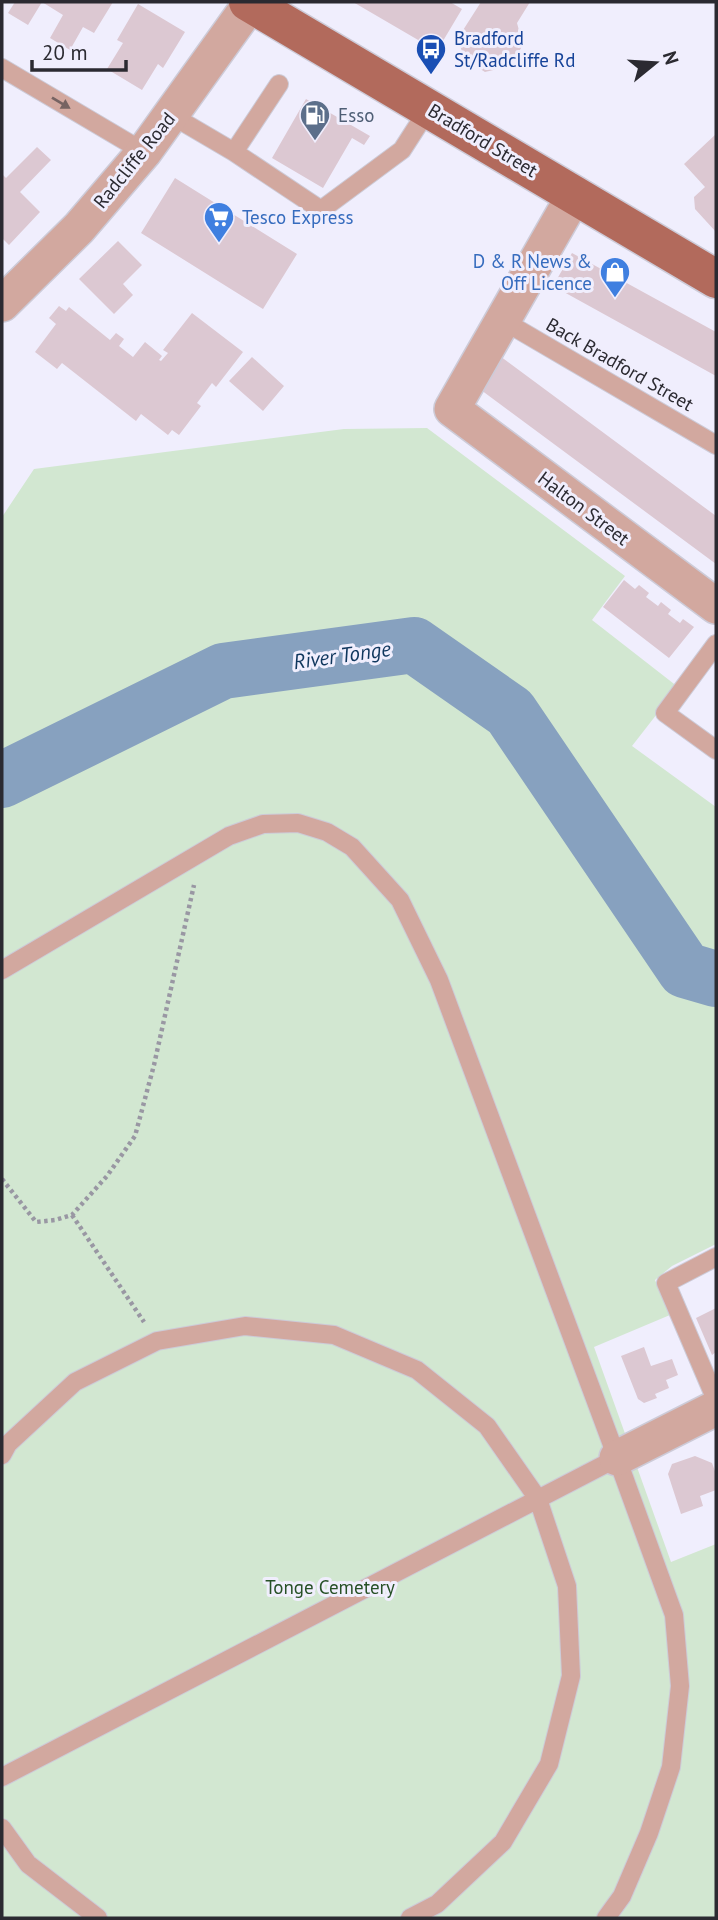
<svg xmlns="http://www.w3.org/2000/svg" width="718" height="1920" font-family="'PT Sans',sans-serif">
<style>
.green{fill:#d2e7d1}
.lines{fill:none;stroke-linecap:round;stroke-linejoin:round}
.river{stroke:#87a1bf;stroke-width:56}
.building{fill:#dcc8d2}
.lane-casing{stroke:#cdcbd8;stroke-width:20}
.street-casing{stroke:#cdcbd8;stroke-width:38}
.primary-casing{stroke:#cdcbd8;stroke-width:41}
.path{stroke:#9997a3;stroke-width:4.5;stroke-dasharray:3.5 3.5;stroke-linecap:butt}
.lane{stroke:#d2a89f;stroke-width:18}
.street{stroke:#d2a89f;stroke-width:35}
.primary{stroke:#b26a5c;stroke-width:38}
.oneway{fill:#766362}
.labels{text-anchor:middle;dominant-baseline:central;stroke-width:6;stroke-linejoin:round;paint-order:stroke}
.transit-label{font-size:19px;fill:#164399;stroke:#f0eefd;text-anchor:start}
.service-label{font-size:19px;fill:#4e5e75;stroke:#f0eefd;text-anchor:start}
.street-label{font-size:19px;fill:#2b2a31;stroke:#f0eefd}
.shop-label{font-size:19px;fill:#366cbe;stroke:#f0eefd;text-anchor:start}
.park-label{font-size:19px;fill:#275127;stroke:#f0eefd}
.water-label{font-size:21px;font-style:italic;fill:#0f365d;stroke:#f0eefd}
</style>
<rect width="100%" height="100%" fill="#f0eefd"/>
<path class="green" d="M427,428L625,576L592,620L678,687L632,746L716,807V1244L672,1266L655,1280L670,1315L594,1347L671,1562L716,1544V1918H2V517L34,469L344,429Z"/>
<g class="lines">
<path class="river" d="M2,780L223,671L414,645L510,712L685,970L716,979"/>
</g>
<path class="building" d="M15,2H113L94,33L83,27L70,50L50,38L63,15L42,2L28,25L8,13Z
M353,2H450L462,9L437,51Z
M481,2H530L517,23L523,45L510,66L485,72L464,59L458,38Z
M138,4L185,32L163,68L158,64L142,90L107,69L123,43L117,40Z
M306,99L370,136L364,145L352,138L323,188L272,158Z
M716,134V232L695,209L694,197L705,187L684,164Z
M37,147L51,160L20,192L40,212L9,245L2,238V174L6,178Z
M175,178L297,254L263,309L141,233Z
M118,241L142,265L123,284L133,295L114,314L79,279Z
M572,253L716,332V376L553,286Z
M59,306L66,311L69,307L110,340L116,333L124,339L119,346L133,357L145,342L162,356L159,360L161,361L168,353L163,350L192,313L243,352L216,387L212,383L197,403L201,406L179,435L172,430L168,435L141,414L136,421L62,363L57,369L35,352L56,324L49,318Z
M500,356L716,516V564L481,390Z
M252,357L284,386L263,411L229,381Z
M624,580L635,589L639,585L649,593L646,597L658,606L661,602L671,610L668,614L680,623L683,619L694,627L669,658L603,607Z
M716,1308V1352L712,1355L696,1318Z
M644,1347L651,1366L672,1359L678,1375L666,1380L669,1388L655,1394L657,1398L644,1403L638,1399L621,1356Z
M695,1456L712,1463L716,1474V1490L700,1496L703,1506L681,1514L668,1474L672,1464Z"/>
<g class="lines">
<g class="lane-casing">
<path id="lane" d="M2,68L144,152
M171,115L234,152L279,84
M234,152L321,210L402,150L429,108
M502,320L716,445
M716,644L665,713L716,750
M2,970L229,836L263,824L298,823L327,832L352,847L400,900L439,980L617,1458L674,1615L680,1686L671,1767L649,1833L622,1896L606,1918
M716,1257L666,1283L716,1400
M2,1455L8,1444L75,1382L157,1341L245,1326L334,1335L417,1370L487,1426L538,1499L567,1586L571,1676L549,1764L503,1842L437,1904L410,1918
M2,1777L617,1458
M2,1828L28,1864L98,1918"/>
</g>
<g class="street-casing">
<path id="street" d="M575,194L452,409L716,606
M2,304L79,228L144,152L251,3
M617,1458L716,1408"/>
</g>
<g class="primary-casing">
<path id="primary" d="M248,2L716,279"/>
</g>
<path class="path" d="M2,1179L36,1222L55,1220L72,1215L107,1176L135,1136L154,1065L194,885
M72,1215L144,1322"/>
<use href="#lane" class="lane"/>
<use href="#street" class="street"/>
<use href="#primary" class="primary"/>
</g>
<defs><path id="oneway-solid" d="M-6-.8H1V-3.2L6.5 0L1 3.2V.8H-6Z" transform="scale(1.75)"/></defs>
<use class="oneway" href="#oneway-solid" transform="translate(61 103) rotate(31)"/>
<defs>
<g id="bus-pin" transform="scale(1.575)"><path d="M0 17L-7.5 6A9.5 9.5 0 1 1 7.5 6Z" fill="#1a4fb4" stroke="#f0eefd"/><path d="M-5-6H5V4H4V6H2V4H-2V6H-4V4H-5ZM-3.5-4V0h7V-4ZM-3.5 1.2v1.5H-2V1.2ZM2 1.2v1.5H3.5V1.2Z" fill="#fff"/></g>
<g id="fuel-pin" transform="scale(1.575)"><path d="M0 17L-7.5 6A9.5 9.5 0 1 1 7.5 6Z" fill="#5c6f8a" stroke="#f0eefd"/><path d="M-5.5-6h7V0h2V4h1.3V-2.5L3-4.5l.8-.8L6-3V5H2.5V1h-1V6h-7ZM-4.2-4.7v3.2H.2V-4.7Z" fill="#fff"/></g>
<g id="supermarket-pin" transform="scale(1.575)"><path d="M0 17L-7.5 6A9.5 9.5 0 1 1 7.5 6Z" fill="#3f7fe0" stroke="#f0eefd"/><path d="M-6-5.5h2.5l.6 2H6L4.5 2H-2.5L-4.4-4H-6ZM-1.5 3.2a1.3 1.3 0 1 0 .1 0ZM3 3.2a1.3 1.3 0 1 0 .1 0Z" fill="#fff"/></g>
<g id="shop-pin" transform="scale(1.575)"><path d="M0 17L-7.5 6A9.5 9.5 0 1 1 7.5 6Z" fill="#3f7fe0" stroke="#f0eefd"/><path d="M-5-2.5h2.3a2.7 3.5 0 0 1 5.4 0H5L5.5 6h-11ZM-1.5-2.5h3a1.5 2.3 0 0 0-3 0Z" fill="#fff"/></g>
</defs>
<g fill-rule="evenodd">
<use href="#bus-pin" x="431" y="49"/>
<use href="#fuel-pin" x="315" y="115"/>
<use href="#supermarket-pin" x="219" y="217"/>
<use href="#shop-pin" x="615" y="272"/>
</g>
<g class="labels">
<g class="transit-label">
<text x="454" y="38">Bradford<tspan x="454" dy="22">St/Radcliffe Rd</tspan></text>
</g>
<g class="service-label">
<text x="338" y="115">Esso</text>
</g>
<g class="street-label">
<text transform="translate(483 140) rotate(31)">Bradford Street</text>
<text transform="translate(134 160) rotate(-51)">Radcliffe Road</text>
<text transform="translate(620 364) rotate(30)">Back Bradford Street</text>
<text transform="translate(584 508) rotate(37)">Halton Street</text>
</g>
<g class="shop-label">
<text x="242" y="217">Tesco Express</text>
<text x="592" y="261" text-anchor="end">D &amp; R News &amp;<tspan x="592" dy="22">Off Licence</tspan></text>
</g>
<g class="park-label">
<text x="330" y="1587">Tonge Cemetery</text>
</g>
<g class="water-label">
<text transform="translate(342 655) rotate(-8)">River Tonge</text>
</g>
</g>
<rect width="718" height="1920" fill="none" stroke="#2b2a31" stroke-width="7"/>
<g transform="translate(655 63) rotate(72)" stroke="#f0eefd" stroke-width="5" paint-order="stroke">
<path d="M0-5L12 26L0 18L-12 26Z" fill="#2b2a31"/>
<text y="-10" font-size="19" font-weight="bold" text-anchor="middle" fill="#2b2a31">N</text>
</g>
<path d="M32 60v10h94v-10" fill="none" stroke="#2b2a31" stroke-width="3.5"/>
<text x="42" y="60" font-size="21" fill="#2b2a31" stroke="#f0eefd" stroke-width="5" paint-order="stroke">20 m</text>
</svg>
